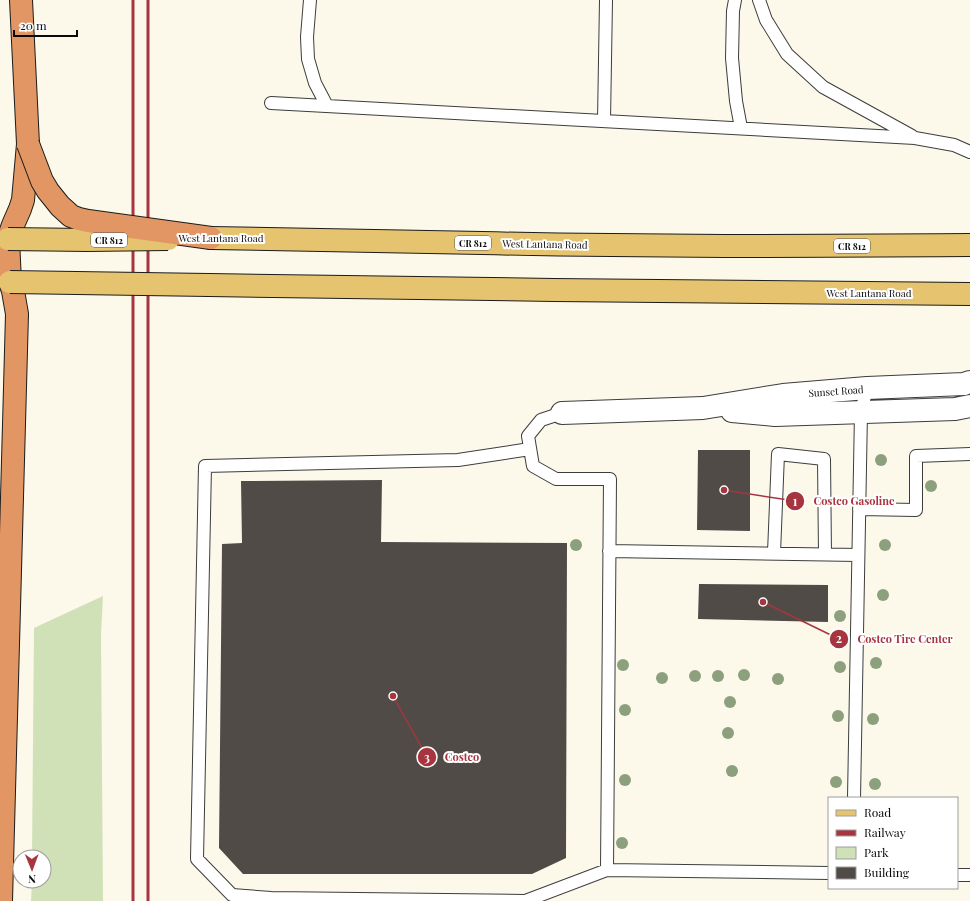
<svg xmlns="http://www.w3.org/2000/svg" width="970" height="901" font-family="'Playfair Display',serif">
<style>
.green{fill:#d0e1b8}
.building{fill:#514b48}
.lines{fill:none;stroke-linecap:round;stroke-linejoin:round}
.service-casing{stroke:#3d3d3d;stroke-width:14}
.minor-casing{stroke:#3d3d3d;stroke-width:24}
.primary-casing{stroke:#1b1b1b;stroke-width:24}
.motorway-casing{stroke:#1b1b1b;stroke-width:24}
.service{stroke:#fff;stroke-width:12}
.minor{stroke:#fff;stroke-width:22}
.primary{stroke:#e6c36f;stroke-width:22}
.motorway{stroke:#e19663;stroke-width:22}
.rail{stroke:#a73540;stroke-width:3}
.primary-bridge-casing{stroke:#1b1b1b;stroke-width:24;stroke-linecap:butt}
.motorway-bridge-casing{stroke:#1b1b1b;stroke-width:24;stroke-linecap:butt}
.primary-bridge{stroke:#e6c36f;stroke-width:22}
.motorway-bridge{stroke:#e19663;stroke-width:22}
.tree{fill:#8ca07d}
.labels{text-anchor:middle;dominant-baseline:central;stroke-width:4;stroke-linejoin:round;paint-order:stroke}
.shield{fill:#fff;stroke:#545454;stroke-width:1}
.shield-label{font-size:9px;font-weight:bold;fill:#0a0a0a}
.street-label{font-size:10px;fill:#0a0a0a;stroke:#fff}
.leader{fill:none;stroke:#a73540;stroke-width:1.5}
.callout-dot{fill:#a73540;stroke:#fff;stroke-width:1.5}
.mark-label{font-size:12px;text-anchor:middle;font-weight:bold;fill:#fff}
.callout-label{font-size:11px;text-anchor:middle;font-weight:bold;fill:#a73540;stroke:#fff;stroke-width:4;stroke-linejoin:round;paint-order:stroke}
</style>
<rect width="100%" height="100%" fill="#fcf8ea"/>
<path class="green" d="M103,596L101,635L103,901H31L32,881H44V857H32L34,628Z"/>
<path class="building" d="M698,450H750V531L697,530Z
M382,480L381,542L567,543L566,858L532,874H243L219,848L222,544L242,543L241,481Z
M699,584L828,585V622L698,619Z"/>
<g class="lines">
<g class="service-casing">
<path id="service" d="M310,0L307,37L308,59L315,83L327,106
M735,0L733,11L732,58L736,101L741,128
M759,0L766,20L787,54L823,87L912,136
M271,103L915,138L954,145L970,152
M604,121L606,0
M562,413L541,420L528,436L533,466L556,479H610L607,870L829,873
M530,449L458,460L205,466L197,859L232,895L271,898L525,901L607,870
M859,509L916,510V456L970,454
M609,551L858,555
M774,553L778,454L824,459L825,554
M854,798L861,412L867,388
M957,875H970"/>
</g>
<g class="minor-casing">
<path id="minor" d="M732,411L775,415L955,409L970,406
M562,413L703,408L783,395L867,388L964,384L970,382"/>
</g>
<g class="primary-casing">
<path id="primary" d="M211,238C301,239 391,241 482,243C644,247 807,246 970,245
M209,285L554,290L970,294"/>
</g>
<g class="motorway-casing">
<path id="motorway" d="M1,901L17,314L13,291L10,282L8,239L13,225L20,209L23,200L28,144L21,0"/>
</g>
<use href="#service" class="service"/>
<use href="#minor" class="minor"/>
<use href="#primary" class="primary"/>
<use href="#motorway" class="motorway"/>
<path class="rail" d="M148,0V901
M133,901V0"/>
<g class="primary-bridge-casing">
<path id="primary-bridge" d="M8,239L87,240L168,239
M10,282L209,285"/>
</g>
<g class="motorway-bridge-casing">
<path id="motorway-bridge" d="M28,144L42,181L48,191L60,206L71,216L79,219L88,221L211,238"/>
</g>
<use href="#primary-bridge" class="primary-bridge"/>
<use href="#motorway-bridge" class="motorway-bridge"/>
</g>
<g class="tree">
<circle cx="881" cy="460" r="6"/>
<circle cx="931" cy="486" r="6"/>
<circle cx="576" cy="545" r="6"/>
<circle cx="885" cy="545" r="6"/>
<circle cx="883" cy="595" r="6"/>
<circle cx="840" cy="616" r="6"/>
<circle cx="876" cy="663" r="6"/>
<circle cx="623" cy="665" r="6"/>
<circle cx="840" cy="667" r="6"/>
<circle cx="744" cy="675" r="6"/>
<circle cx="695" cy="676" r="6"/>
<circle cx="718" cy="676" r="6"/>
<circle cx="662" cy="678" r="6"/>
<circle cx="778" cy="679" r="6"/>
<circle cx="730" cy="702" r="6"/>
<circle cx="625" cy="710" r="6"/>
<circle cx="838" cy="716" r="6"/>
<circle cx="873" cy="719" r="6"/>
<circle cx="728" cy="733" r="6"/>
<circle cx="732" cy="771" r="6"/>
<circle cx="625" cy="780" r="6"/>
<circle cx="836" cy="782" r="6"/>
<circle cx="875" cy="784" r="6"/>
<circle cx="622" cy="843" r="6"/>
</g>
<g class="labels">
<g class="shield">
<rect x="91" y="233" width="36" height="14" rx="3"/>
<rect x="455" y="236" width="36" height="14" rx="3"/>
<rect x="834" y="239" width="36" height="14" rx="3"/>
</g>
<g class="shield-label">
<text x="109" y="240">CR 812</text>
<text x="473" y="243">CR 812</text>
<text x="852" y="246">CR 812</text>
</g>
<g class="street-label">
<text x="221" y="238">West Lantana Road</text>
<text transform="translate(545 244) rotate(1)">West Lantana Road</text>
<text x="869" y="293">West Lantana Road</text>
<text transform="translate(836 391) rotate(-4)">Sunset Road</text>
</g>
</g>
<path class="leader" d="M724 490L795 501M763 602L839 639M393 696L427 757"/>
<g class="callout-dot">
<circle cx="724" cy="490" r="4"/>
<circle cx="763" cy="602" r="4"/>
<circle cx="393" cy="696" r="4"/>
<circle cx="795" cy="501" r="10"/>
<circle cx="839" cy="639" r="10"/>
<circle cx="427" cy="757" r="10"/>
</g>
<g class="mark-label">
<text x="795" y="506">1</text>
<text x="839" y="643">2</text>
<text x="427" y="762">3</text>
</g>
<g class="callout-label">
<text x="854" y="505">Costco Gasoline</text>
<text x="905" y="643">Costco Tire Center</text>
<text x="462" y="761">Costco</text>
</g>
<rect x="828" y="797" width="130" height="92" fill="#ffffff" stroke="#9d9d9d"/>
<rect x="836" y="810" width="20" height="6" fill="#e6c36f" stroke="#9d9d9d"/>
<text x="864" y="817" font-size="12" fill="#0a0a0a">Road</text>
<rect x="836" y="830" width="20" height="6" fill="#a73540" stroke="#9d9d9d"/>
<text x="864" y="837" font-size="12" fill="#0a0a0a">Railway</text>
<rect x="836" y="847" width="20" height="12" fill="#d0e1b8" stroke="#9d9d9d"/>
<text x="864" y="857" font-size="12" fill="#0a0a0a">Park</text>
<rect x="836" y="867" width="20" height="12" fill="#514b48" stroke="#9d9d9d"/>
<text x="864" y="877" font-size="12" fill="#0a0a0a">Building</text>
<g transform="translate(32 869) rotate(179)"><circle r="19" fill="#ffffff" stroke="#9d9d9d"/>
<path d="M0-3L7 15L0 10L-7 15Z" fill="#a73540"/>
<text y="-6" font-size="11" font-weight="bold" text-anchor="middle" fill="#0a0a0a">N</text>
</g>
<path d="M14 30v6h63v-6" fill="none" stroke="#0a0a0a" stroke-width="2"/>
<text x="20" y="30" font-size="12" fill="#0a0a0a" stroke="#ffffff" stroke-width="3" paint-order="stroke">20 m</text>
</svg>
